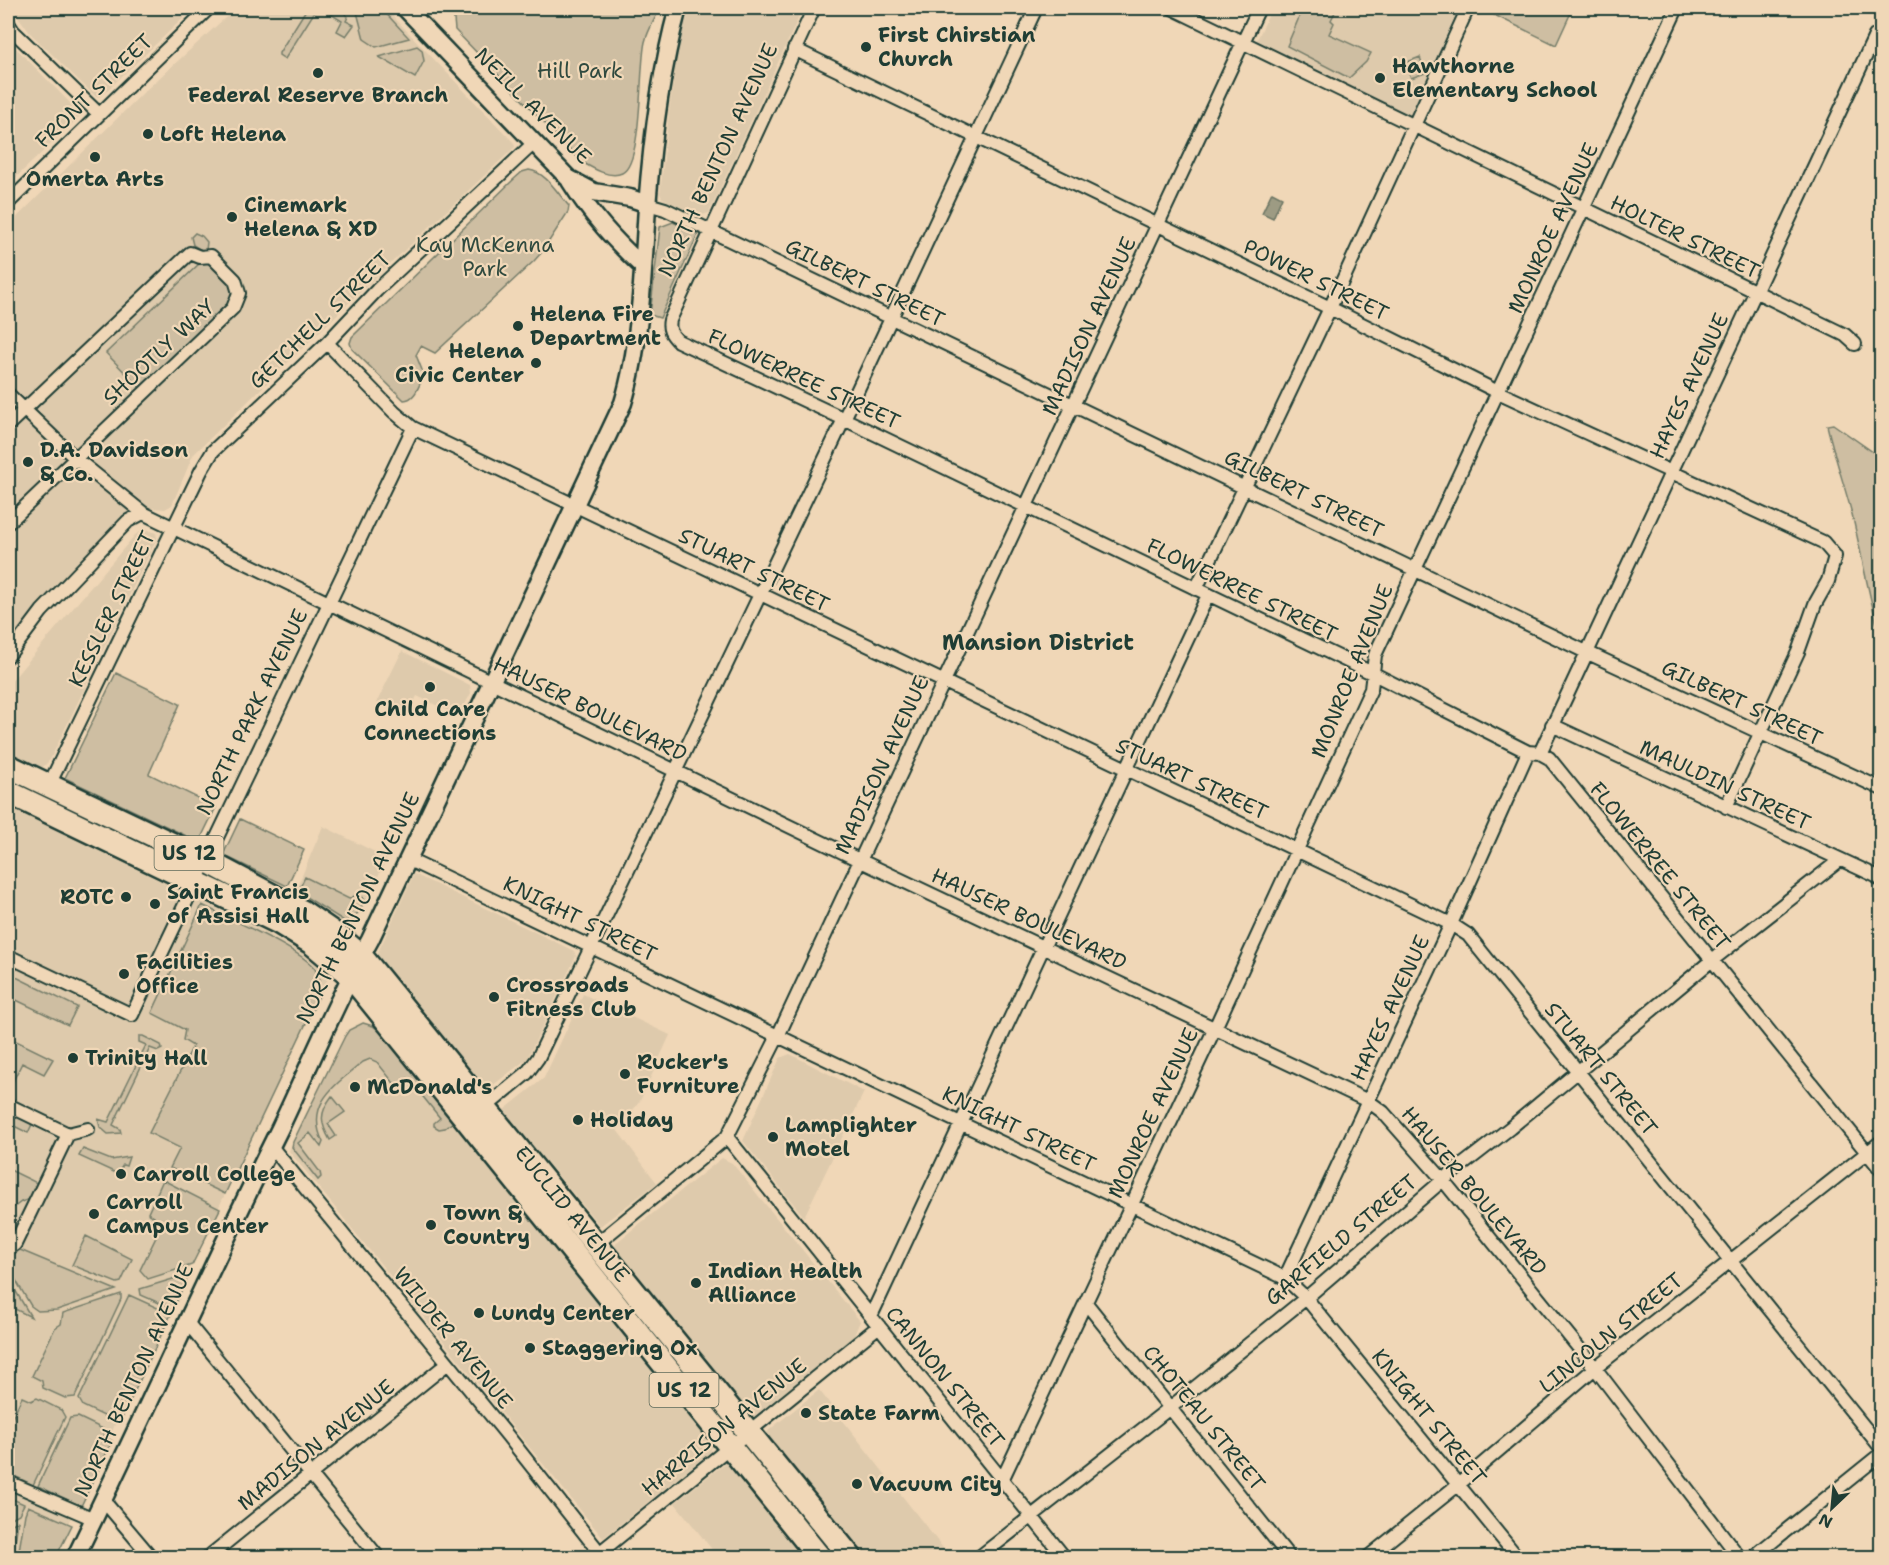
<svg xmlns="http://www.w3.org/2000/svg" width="1889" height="1565" font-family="'Shantell Sans',sans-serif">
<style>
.built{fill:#decaac}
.green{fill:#cebea2;stroke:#767e6b;stroke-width:1.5}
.water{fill:#9d9b83;stroke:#6b7563;stroke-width:1.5}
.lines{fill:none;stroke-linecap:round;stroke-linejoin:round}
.street-casing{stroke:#1f3d34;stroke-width:16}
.secondary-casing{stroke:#1f3d34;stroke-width:21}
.highway-casing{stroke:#1f3d34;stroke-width:27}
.street{stroke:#f0d7b7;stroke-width:12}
.secondary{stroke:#f0d7b7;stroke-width:16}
.highway{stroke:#f0d7b7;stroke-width:22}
.poi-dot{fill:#1f3d34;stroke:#f0d7b7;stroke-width:2}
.labels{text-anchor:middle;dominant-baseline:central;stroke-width:4.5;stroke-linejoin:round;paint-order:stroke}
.shield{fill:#f0d7b7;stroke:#5e6b5b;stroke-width:1.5}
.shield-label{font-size:20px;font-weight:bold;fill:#1f3d34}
.poi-label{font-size:21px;font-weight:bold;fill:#1f3d34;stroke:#f0d7b7;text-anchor:start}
.park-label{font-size:21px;fill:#304a3f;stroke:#f0d7b7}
.street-label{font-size:21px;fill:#1f3d34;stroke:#f0d7b7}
.neighbourhood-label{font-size:22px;font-weight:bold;fill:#1f3d34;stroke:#f0d7b7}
</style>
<rect width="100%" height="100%" fill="#f0d7b7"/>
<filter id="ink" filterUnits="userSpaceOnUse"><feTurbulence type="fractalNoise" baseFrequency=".0167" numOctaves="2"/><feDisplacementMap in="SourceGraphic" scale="12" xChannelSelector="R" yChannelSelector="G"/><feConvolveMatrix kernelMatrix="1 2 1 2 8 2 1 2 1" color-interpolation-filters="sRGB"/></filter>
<g filter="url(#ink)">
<path class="built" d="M12,8H194L101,96L96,97L30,33Z
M236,8H385L514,143L515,147L357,295L193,455L172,505L165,509L151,508L125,519L43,599L8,643V226L146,90Z
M692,8H803L709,213L699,216L662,198L660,193L669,111L678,48L684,25Z
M1272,8H1459L1410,115L1257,40Z
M8,40L79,112V117L8,185Z
M145,529L156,533L157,538L50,760L44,766L34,770L8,756V685L135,535Z
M402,651L470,685L471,693L459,716L417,696L407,716L377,702Z
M8,807L265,932L304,954L329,976L52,1557H8Z
M323,826L387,858L357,919L353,922L347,923L341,921L295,892Z
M414,874L574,951L576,956L527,1059L488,1089L484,1087L379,958L378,952Z
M583,994L670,1035L640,1101L617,1130L657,1183L600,1226L504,1110L544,1078Z
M363,1023L373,1026L382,1033L713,1444L710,1452L603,1538L289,1151L345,1036L349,1030Z
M790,1054L864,1092L804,1217L743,1141L780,1058Z
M722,1158L732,1163L860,1321L853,1338L754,1416L748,1414L614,1248L617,1242Z
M819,1390L950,1557H864L766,1436L768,1431Z
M724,1464L731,1466L804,1557H718L675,1503Z"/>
<path class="green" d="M307,8H317L285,59L279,55V53Z
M321,8H349L345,14L348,17L346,21L354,25L346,36L337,31L342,21Z
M356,8H381L409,38L376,47L364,39Z
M453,8H660C655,19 648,30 645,42C639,66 643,164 622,173C610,179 592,168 582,162L455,30Z
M1303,8H1337L1331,20L1334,23L1329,34L1371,53L1366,62L1349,78L1287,46Z
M1483,8H1573L1556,45L1482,9Z
M417,46L422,50L424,61L415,78L379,57Z
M1420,57L1425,73L1411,78L1405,63Z
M529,170C546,172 558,194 569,206L568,212L542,252L534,261L435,353L421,346L416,355L424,375C419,384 416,400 404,400L352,349L350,343L352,337L513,180L522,172Z
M673,222L698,234L660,318L650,315L660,227Z
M195,233L202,236L207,242L206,250H201L193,245L191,237Z
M207,262C224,276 236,280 230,304L140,388L106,353L200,263Z
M1833,424L1873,452L1881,456V639C1869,598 1862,556 1852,514C1844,484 1834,455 1827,425Z
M116,673L180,704L149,774L216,807L199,842L65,778Z
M240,819L304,850L287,886L223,855Z
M305,877L349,899L358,894L365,900C359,911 357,918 344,921L298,892Z
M202,905C227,918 301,949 315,969C320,978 320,986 319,996L225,1194L170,1168L180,1148L149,1133L193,1046L183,1040L185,1030L152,1013Z
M8,973L77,1007L68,1025L8,996Z
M363,1023L373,1026L382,1033L453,1122L445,1128L439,1129L434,1126V1123L440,1118L408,1078L397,1087L377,1062L370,1059L363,1062C337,1084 304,1103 323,1142L321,1147L310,1133L298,1143L320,1172L321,1177L318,1180L292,1147L293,1142L345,1036L349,1030Z
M139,1036H143L161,1045L162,1049L158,1051L150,1048L113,1125L120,1129L121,1133L108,1134L100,1127L98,1119L108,1122L146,1045L139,1042Z
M8,1037L53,1059L44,1074L22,1063L14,1079L8,1098Z
M332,1096L345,1112L328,1124L336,1136L330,1140C320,1123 319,1113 332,1096Z
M8,1110L33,1122L28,1133L8,1123Z
M83,1149L111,1160L129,1157L126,1166L123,1165L118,1173H116L79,1156Z
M8,1169L39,1184L33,1198L21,1202L13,1208H8Z
M163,1180L220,1209L192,1265L148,1279L140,1270L163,1223L148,1213Z
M86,1236L132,1259L121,1282L117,1283L72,1265Z
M20,1250L116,1290L57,1310L38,1311L31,1306L8,1267L14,1254Z
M189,1274L173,1309L141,1295L140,1289Z
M8,1278L31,1317L15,1309L8,1324Z
M121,1294V1299L75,1397L65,1398L43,1388L42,1381L32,1376L55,1328L61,1324L63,1313Z
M129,1295L171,1314L122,1418L113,1416L108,1418L83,1406L79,1399Z
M22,1397L31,1401L37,1398L61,1410L65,1417L33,1485L8,1473V1419L11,1420Z
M78,1417L103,1429L105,1437L112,1441L81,1506L38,1486L70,1418Z
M8,1497L24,1504L19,1514L8,1520Z
M28,1506L72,1525L56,1557H18L25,1514Z
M18,1521L13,1557H8V1526Z"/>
<path class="water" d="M1272,192L1282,197L1273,218L1262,213Z"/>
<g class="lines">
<g class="street-casing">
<path id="street" d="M814,8L670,320C668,329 671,334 678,341L844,419L1374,674L1528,752L1540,753L1549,758L1882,1171
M1172,8L1845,335L1855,344
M8,23L13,31L99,114
M794,49L1330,308L1498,392L1823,542L1835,556L1828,581L1815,604L1798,652L1726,807
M8,203L209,8
M648,204L665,209L1586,652L1882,789
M327,343L394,412L413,428L1451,924L1468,935L1882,1449
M8,394L75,458L143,513L859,860L1368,1101L1383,1112L1443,1180L1595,1368L1740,1558
M8,425L190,253L200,257L211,256L235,280L239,293L233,308L8,523
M1196,589L1330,308L1468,8
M8,656L42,611L128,521L143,513
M1552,725L1876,876L1882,881
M1540,753L1875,36
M49,785L201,471L213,451L327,343L377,290L534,143
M407,859L1285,1278L1306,1298L1518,1558
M8,956L132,1015L413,428
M8,1105L68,1134L88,1129
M481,1111L527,1073L538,1058L844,419L1036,8
M727,1137L1065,1558
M270,1145L507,1435L604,1558
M594,1246L727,1137L778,1036L1259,8
M8,1249L15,1244L68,1134
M1285,1278L1451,924L1528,752
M1086,1303L1290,1558
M871,1316L1208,595
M186,1321L379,1558
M1002,1480L1215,1028L1371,689L1375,655L1677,8
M8,1482L94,1519
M103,1500L152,1558
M207,1558L448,1363
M593,1558L879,1326
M978,1558L1171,1407L1306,1298L1443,1180L1510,1128L1711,961L1840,860
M1367,1558L1459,1484L1595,1368L1882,1141
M1752,1558L1882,1453"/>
</g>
<g class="secondary-casing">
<path id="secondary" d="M405,8L568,178L594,192L630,198L648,204
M570,181C592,216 614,240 643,267
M75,1558C145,1415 209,1270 280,1128C310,1065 336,1001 370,940L623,403C641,344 643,269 647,207C652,140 660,73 678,8"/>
</g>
<g class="highway-casing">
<path id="highway" d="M8,766L205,860L303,912L335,934L361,956L851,1558
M8,792L278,922L312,943L350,975L820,1558"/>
</g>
<use href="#street" class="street"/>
<use href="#secondary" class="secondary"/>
<use href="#highway" class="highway"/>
</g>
</g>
<g class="poi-dot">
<circle cx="866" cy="47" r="6"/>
<circle cx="318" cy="73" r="6"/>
<circle cx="1380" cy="78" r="6"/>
<circle cx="148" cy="134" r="6"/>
<circle cx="95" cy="157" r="6"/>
<circle cx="232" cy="217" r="6"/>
<circle cx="518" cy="326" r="6"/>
<circle cx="536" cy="363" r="6"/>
<circle cx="28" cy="462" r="6"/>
<circle cx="430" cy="687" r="6"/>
<circle cx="126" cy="897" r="6"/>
<circle cx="155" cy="904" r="6"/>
<circle cx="124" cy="974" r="6"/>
<circle cx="494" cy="997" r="6"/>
<circle cx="73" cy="1058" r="6"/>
<circle cx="625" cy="1074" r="6"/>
<circle cx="355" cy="1087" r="6"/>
<circle cx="578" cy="1120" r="6"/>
<circle cx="773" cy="1137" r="6"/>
<circle cx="121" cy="1174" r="6"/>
<circle cx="94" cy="1214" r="6"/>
<circle cx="431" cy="1225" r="6"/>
<circle cx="696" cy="1283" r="6"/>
<circle cx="479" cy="1313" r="6"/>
<circle cx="530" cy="1348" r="6"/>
<circle cx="806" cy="1413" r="6"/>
<circle cx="857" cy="1484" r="6"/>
</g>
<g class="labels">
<g class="shield">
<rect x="154.5" y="836" width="69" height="34" rx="4.5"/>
<rect x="649.5" y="1373" width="69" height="34" rx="4.5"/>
</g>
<g class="shield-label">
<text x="189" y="853">US 12</text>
<text x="684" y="1390">US 12</text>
</g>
<g class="poi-label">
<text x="878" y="35">First Chirstian<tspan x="878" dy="24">Church</tspan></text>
<text x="1392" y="66">Hawthorne<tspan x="1392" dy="24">Elementary School</tspan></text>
<text x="318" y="95" text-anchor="middle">Federal Reserve Branch</text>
<text x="160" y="134">Loft Helena</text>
<text x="95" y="179" text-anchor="middle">Omerta Arts</text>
<text x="244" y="205">Cinemark<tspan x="244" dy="24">Helena &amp; XD</tspan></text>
<text x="530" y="314">Helena Fire<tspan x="530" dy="24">Department</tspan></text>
<text x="524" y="351" text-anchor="end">Helena<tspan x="524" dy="24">Civic Center</tspan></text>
<text x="40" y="450">D.A. Davidson<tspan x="40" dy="24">&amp; Co.</tspan></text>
<text x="430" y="709" text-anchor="middle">Child Care<tspan x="430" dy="24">Connections</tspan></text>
<text x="167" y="892">Saint Francis<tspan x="167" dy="24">of Assisi Hall</tspan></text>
<text x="114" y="897" text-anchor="end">ROTC</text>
<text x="136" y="962">Facilities<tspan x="136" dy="24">Office</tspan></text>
<text x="506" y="985">Crossroads<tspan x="506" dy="24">Fitness Club</tspan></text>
<text x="85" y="1058">Trinity Hall</text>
<text x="637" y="1062">Rucker's<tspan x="637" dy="24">Furniture</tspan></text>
<text x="367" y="1087">McDonald's</text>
<text x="590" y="1120">Holiday</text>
<text x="785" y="1125">Lamplighter<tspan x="785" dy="24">Motel</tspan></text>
<text x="133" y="1174">Carroll College</text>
<text x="106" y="1202">Carroll<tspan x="106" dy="24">Campus Center</tspan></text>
<text x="443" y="1213">Town &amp;<tspan x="443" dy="24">Country</tspan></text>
<text x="708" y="1271">Indian Health<tspan x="708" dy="24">Alliance</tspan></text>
<text x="491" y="1313">Lundy Center</text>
<text x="542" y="1348">Staggering Ox</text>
<text x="818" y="1413">State Farm</text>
<text x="869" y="1484">Vacuum City</text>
</g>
<g class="park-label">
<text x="580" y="71">Hill Park</text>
<text x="485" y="245">Kay McKenna<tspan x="485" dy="24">Park</tspan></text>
</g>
<g class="street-label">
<text transform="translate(94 91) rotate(-44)">FRONT STREET</text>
<text transform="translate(533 106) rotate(45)">NEILL AVENUE</text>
<text transform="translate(718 160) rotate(-65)">NORTH BENTON AVENUE</text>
<text transform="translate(1553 228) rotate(-65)">MONROE AVENUE</text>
<text transform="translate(1685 237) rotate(26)">HOLTER STREET</text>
<text transform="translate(1316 280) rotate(26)">POWER STREET</text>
<text transform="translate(865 283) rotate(26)">GILBERT STREET</text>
<text transform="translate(320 320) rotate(-44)">GETCHELL STREET</text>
<text transform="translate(1089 326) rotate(-65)">MADISON AVENUE</text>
<text transform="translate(159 352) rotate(-43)">SHOOTLY WAY</text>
<text transform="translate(804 379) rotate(25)">FLOWERREE STREET</text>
<text transform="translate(1689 386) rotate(-65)">HAYES AVENUE</text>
<text transform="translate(1304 494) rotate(26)">GILBERT STREET</text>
<text transform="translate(754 570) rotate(26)">STUART STREET</text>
<text transform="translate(1242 590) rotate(26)">FLOWERREE STREET</text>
<text transform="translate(112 609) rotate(-64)">KESSLER STREET</text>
<text transform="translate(1352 671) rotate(-68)">MONROE AVENUE</text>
<text transform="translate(1742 703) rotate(25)">GILBERT STREET</text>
<text transform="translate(590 709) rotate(26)">HAUSER BOULEVARD</text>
<text transform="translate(252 712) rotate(-64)">NORTH PARK AVENUE</text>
<text transform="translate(882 765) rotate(-65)">MADISON AVENUE</text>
<text transform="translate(1192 779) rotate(25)">STUART STREET</text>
<text transform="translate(1725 785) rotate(25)">MAULDIN STREET</text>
<text transform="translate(1660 866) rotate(51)">FLOWERREE STREET</text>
<text transform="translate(358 908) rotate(-64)">NORTH BENTON AVENUE</text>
<text transform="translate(580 919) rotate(26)">KNIGHT STREET</text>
<text transform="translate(1029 919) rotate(25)">HAUSER BOULEVARD</text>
<text transform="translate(1390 1008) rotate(-65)">HAYES AVENUE</text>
<text transform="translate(1601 1069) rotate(51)">STUART STREET</text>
<text transform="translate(1153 1113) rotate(-65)">MONROE AVENUE</text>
<text transform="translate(1019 1129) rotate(26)">KNIGHT STREET</text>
<text transform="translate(1474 1191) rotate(50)">HAUSER BOULEVARD</text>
<text transform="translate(572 1214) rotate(51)">EUCLID AVENUE</text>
<text transform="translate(1341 1240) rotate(-40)">GARFIELD STREET</text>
<text transform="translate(1611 1333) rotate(-39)">LINCOLN STREET</text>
<text transform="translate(453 1338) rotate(51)">WILDER AVENUE</text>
<text transform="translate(945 1377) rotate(51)">CANNON STREET</text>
<text transform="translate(134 1380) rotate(-65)">NORTH BENTON AVENUE</text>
<text transform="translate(1429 1417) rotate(51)">KNIGHT STREET</text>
<text transform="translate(1204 1418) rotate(51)">CHOTEAU STREET</text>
<text transform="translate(724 1427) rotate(-39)">HARRISON AVENUE</text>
<text transform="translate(316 1445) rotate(-39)">MADISON AVENUE</text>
</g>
<g class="neighbourhood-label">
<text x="1038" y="642">Mansion District</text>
</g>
</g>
<rect width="1889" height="1565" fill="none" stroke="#f0d7b7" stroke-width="30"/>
<rect x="15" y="15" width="1859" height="1535" fill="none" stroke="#1f3d34" stroke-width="2" filter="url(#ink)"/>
<g transform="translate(1832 1508) rotate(206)" stroke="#f0d7b7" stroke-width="4.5" paint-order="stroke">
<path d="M0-4.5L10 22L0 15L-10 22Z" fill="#1f3d34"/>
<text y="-9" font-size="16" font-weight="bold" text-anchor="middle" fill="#1f3d34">N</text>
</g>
</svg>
